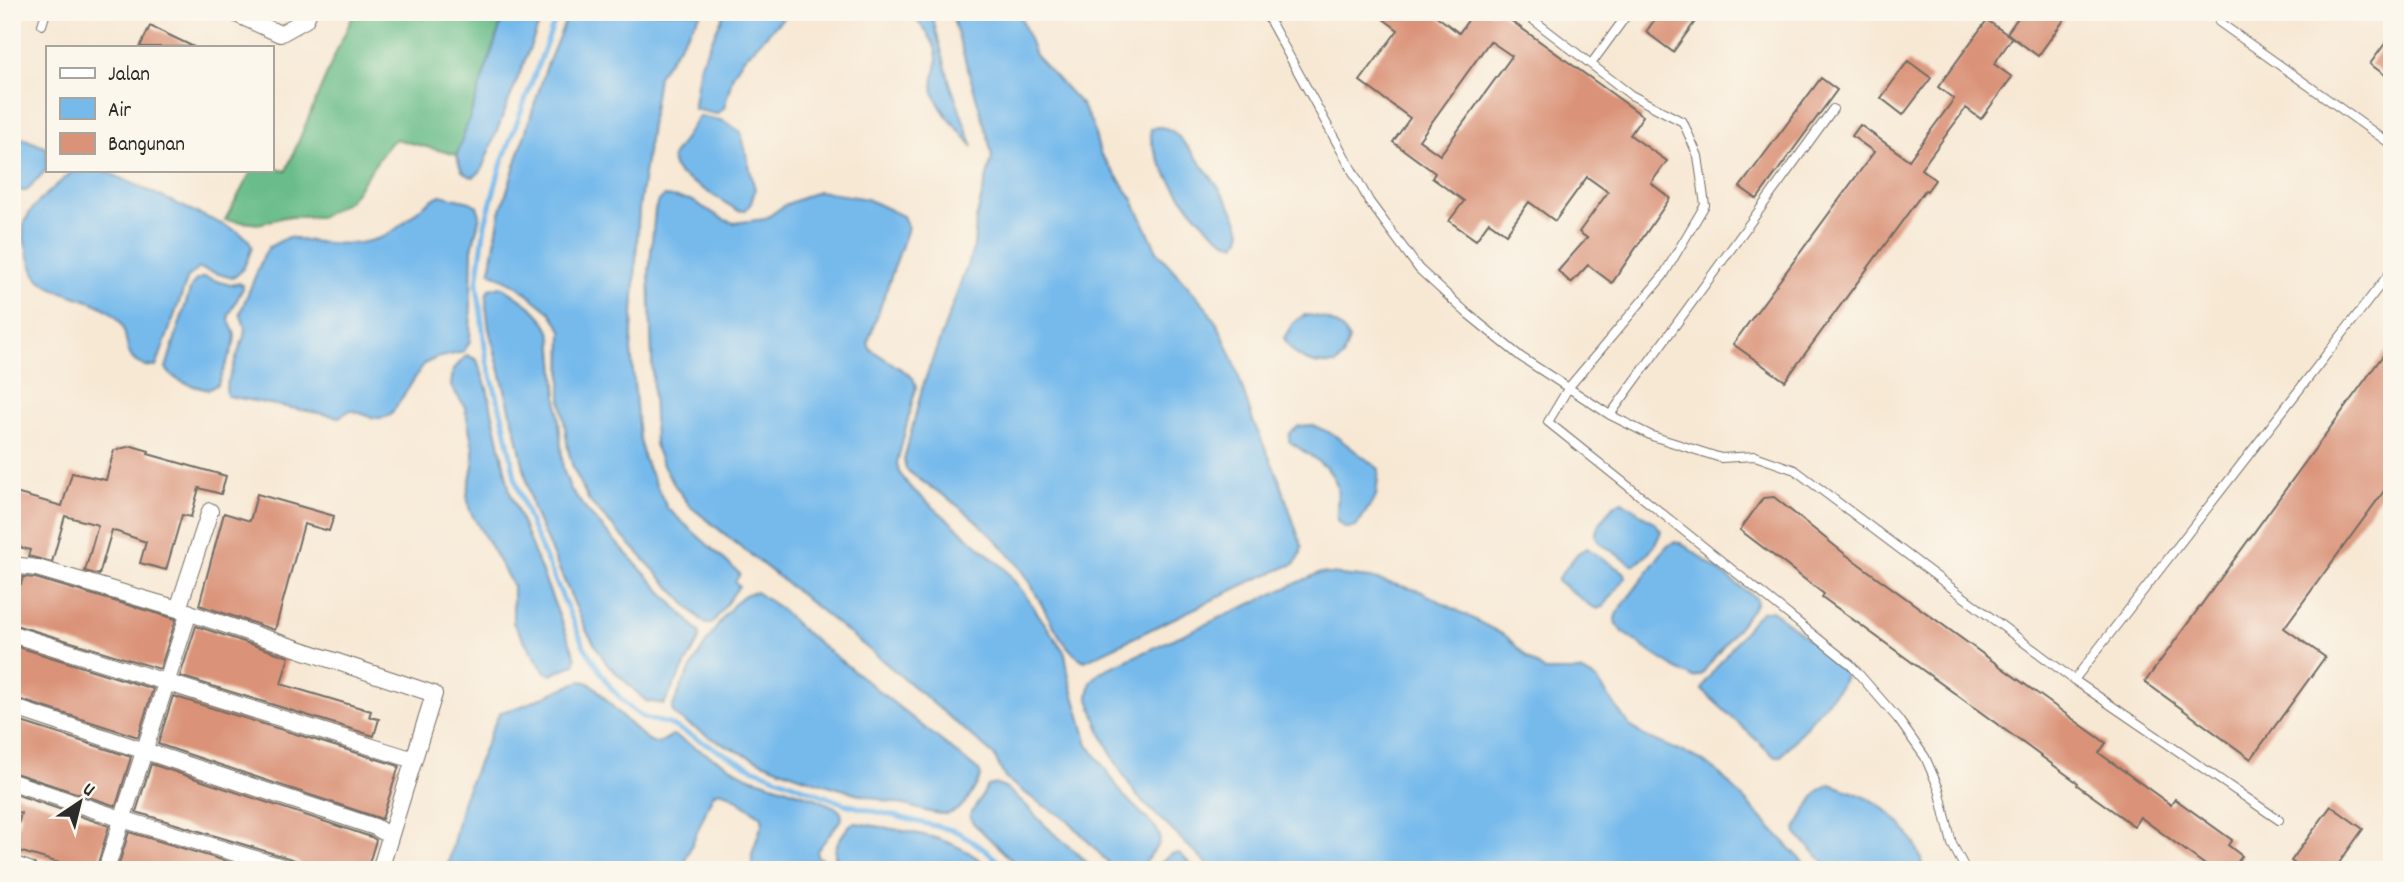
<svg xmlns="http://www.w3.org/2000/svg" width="2404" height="882" font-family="Dekko,sans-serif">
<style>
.forest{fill:#6abd8a;stroke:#4a745a;stroke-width:2}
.water{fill:#76baec;stroke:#50728c;stroke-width:2}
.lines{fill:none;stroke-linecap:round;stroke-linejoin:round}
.stream{stroke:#76baec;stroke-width:5}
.building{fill:#da9378;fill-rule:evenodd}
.lane-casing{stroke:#726d66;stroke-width:10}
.street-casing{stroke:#726d66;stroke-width:18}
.lane{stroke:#fff;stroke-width:8}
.street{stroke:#fff;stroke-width:16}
</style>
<rect width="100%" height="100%" fill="#fbf7ec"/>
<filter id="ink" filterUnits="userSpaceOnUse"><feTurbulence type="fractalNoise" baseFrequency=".0143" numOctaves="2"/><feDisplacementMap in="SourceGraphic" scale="14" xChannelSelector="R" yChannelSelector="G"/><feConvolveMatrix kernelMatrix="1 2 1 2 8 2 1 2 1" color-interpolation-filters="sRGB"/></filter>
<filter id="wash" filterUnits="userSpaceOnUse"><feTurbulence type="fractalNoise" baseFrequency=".00686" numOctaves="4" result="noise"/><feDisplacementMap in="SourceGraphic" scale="28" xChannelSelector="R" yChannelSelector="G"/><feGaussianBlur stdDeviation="1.57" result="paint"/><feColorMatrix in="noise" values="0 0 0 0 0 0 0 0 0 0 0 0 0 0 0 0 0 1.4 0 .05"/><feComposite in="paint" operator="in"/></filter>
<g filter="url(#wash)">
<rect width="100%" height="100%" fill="#f7e8d4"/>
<path class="forest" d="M355,12H505L457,155L396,139L389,144L350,200L321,217H284L259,224L225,220L252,170H271V168L286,171L337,50Z"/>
<path class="water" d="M505,12H544L481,171L474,177C461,175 459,166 457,155Z
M569,12H702L658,76L639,209L631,350L639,436L644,459L667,508L740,574L735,582L739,586L712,624H706L700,619L589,501L573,468L568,449L561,398L562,330L551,313L516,285L490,272L500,213L546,68Z
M725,12H789L742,60L733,75L724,108L716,114L694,109V104L700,65Z
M908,12H931L950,83L973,147C960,130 940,113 934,92C931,81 937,70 937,59C937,42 920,23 908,12Z
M951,12H1019L1035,55L1081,104L1092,124L1100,153L1132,198L1158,253L1203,303L1219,327L1233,359L1253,421L1279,479L1302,547L1300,556L1294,564L1254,580L1085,661C1061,652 1039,595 1024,573C1003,544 975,518 946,497C933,488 918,480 906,469L904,460L923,385L974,247L976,219L992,157L988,137Z
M699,116L724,121L741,132L755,190L751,203L745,211L737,210L679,174L673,166L672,157Z
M1157,127C1164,127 1167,128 1172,131C1188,143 1243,215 1241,235C1240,239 1238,241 1236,244C1209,243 1145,155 1151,129Z
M12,134L47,148V169L26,191L12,190Z
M74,170H103L237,231L248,239L252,247C248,258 244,273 232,278L199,268L188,277L156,367C114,366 136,333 114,315C94,297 62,297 41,281C33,275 32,265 29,257C26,248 22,234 24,225C28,206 60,183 74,170Z
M819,191L867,199L903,216L908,228L868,342L870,349L904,371L913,378L916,387L897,463L899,472L910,487L1004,568L1023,592L1065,653L1069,678L1088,744L1124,796L1156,828L1160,837L1159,844L1139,870H1115L1068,820L1036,801L1005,778L994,755L876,655L691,507C676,488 662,469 655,445L649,274L655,210L658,201L665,196L691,200L725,220L734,223L765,219L785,205Z
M440,195L470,202L477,206L480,215L472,249L470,342L463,352L436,358L424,364L392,413C381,424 364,414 351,410L339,417L227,396L226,387L244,336L245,327L240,313L264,255L269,247L288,237C320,244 368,251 396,229C411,218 422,204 440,195Z
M204,277L230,285L239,283L243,285V288L229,315V320L235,335L234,344L218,384L208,390C194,386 173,382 166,368L191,287L196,280Z
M501,286C522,301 544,311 552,337L563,469L570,488L588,512L700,633L699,640L664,704L646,701L607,664L586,630L533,510L517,436L489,329L486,306L487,293L489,289Z
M1304,315C1321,315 1341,323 1349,339L1343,357L1336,364C1313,366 1294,359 1284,338L1293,323Z
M467,355L477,360L487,388L510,492L576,658L575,664L551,675L544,671L513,623V586L470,511L467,495L473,465V448L465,407L451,386L453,370Z
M1312,425L1333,434L1379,469L1376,496L1356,527L1345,528L1337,521C1336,510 1339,497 1337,487C1333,465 1305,454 1289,441L1290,433L1299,426Z
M1622,501L1656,524L1661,531C1657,543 1646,561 1632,565L1600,543L1595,535C1599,522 1609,507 1622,501Z
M1674,542L1681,543L1757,599L1756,604L1701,675L1694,678C1680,672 1623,636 1616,624C1614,619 1615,618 1617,613L1666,547Z
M1587,548L1623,572L1626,577L1604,606L1597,609L1589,605L1558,581V578L1578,553Z
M1319,573L1370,578L1420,591L1506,636L1528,658L1545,671H1581L1597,680L1629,725L1644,736L1699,759L1718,772L1811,870H1213L1136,795L1115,761L1100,731L1088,696L1091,682L1100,672Z
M756,592L781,609L800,628L979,771L981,776C974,790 964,812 946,814C934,815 917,808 904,805C828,788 740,761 676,716L672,710C676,689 726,605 745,595C749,593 752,593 756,592Z
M1771,610L1844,667L1846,673L1841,685L1781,756L1775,757L1702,690L1706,681L1753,620L1762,612Z
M580,681L587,682L595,687C604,697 646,746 658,743C663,742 668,737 673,735L747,776L815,798L835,807L841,812L842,818L817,851V856L842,870H752V854L763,821L761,816L729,794L719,791L713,794L686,858L684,870H447L463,799L497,718L501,712L522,706Z
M997,784C1021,795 1033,815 1052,832C1067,844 1081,855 1094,870H1022L973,823L970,815L988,786Z
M1830,784C1845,790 1863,794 1876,803C1896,815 1923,846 1922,870H1832L1796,834L1795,829L1817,792Z
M856,823C907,832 953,833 992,870H857L839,861L835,856C834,845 844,832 851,824Z
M1179,853L1197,870H1152L1171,854Z"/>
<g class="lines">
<path class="stream" d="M558,12L501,165L485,224L477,284L487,361L504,422L516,482L531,525L584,646L611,688L630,708L644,718L669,724L750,767L845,804L956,831L984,849L1008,870"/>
</g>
<g id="blocks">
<path class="building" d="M1374,12H1431L1459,33L1474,12H1499L1643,116L1630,135L1667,161L1651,183L1670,198L1612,283L1588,265L1571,283L1558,271L1587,238L1579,232L1608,192L1587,177L1555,221L1529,202L1506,234L1489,222L1476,240L1449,221L1464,201L1432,178L1435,173L1393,142L1410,118L1360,81L1398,30ZM1490,41L1512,56L1440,155L1419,140Z
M1660,12H1702L1673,52L1646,32Z
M2022,12H2053L2064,20L2038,56L2007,33Z
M1987,20L2012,38L1994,64L2012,77L1981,119L1966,108L1921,169L1935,180L1927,191L1925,190L1785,381L1733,344L1874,152L1852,136L1860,125L1909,160L1954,99L1938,87Z
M150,26L194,47H140Z
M2392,34V80L2370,64Z
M1908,61L1931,78L1903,115L1881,98Z
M1821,78L1837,90L1757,199L1740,187Z
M2392,343V480L2284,628L2325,657L2251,759L2145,682Z
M132,446L149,451L148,454L226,476L221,494L199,488L191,517L182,515L166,570L140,563L146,542L112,530L99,575L85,571L98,525L65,516L52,562L28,556L30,550L12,545V492L62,506L72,473L106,480L114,450Z
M257,494L334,516L329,531L304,524L275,630L199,605L224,513L250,521Z
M1774,497L1845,554L2106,743L2099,753L2171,805L2175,799L2232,840L2228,845L2242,856L2232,870H2212L2140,817L2134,826L2077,785L2078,783L1822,597L1824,594L1740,530L1763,498Z
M23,577L35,578L176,619L160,669L12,624V581L21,584Z
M196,626L289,657L281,684L371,711L369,717L379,719L374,736L180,676Z
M12,645L153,689L138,737L12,697V684L18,662L12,660Z
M173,696L399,766L382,819L158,744Z
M12,719L131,757L116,806L12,772V752L17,736L12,735Z
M151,764L371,837L376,840L367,870H302L300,863L295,860L136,812Z
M12,793L109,826L96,870H83L12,849L21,813L12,811Z
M2331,806L2363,829L2334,870H2303L2291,861Z
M129,832L255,870H117Z"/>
</g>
</g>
<g filter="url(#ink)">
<use href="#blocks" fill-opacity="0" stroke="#726d66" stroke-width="2"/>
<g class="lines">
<g class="lane-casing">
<path id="lane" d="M1265,12L1369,201L1419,269L1468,314L1521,357L1610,415L1652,436L1721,458L1755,456L1795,470L2074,680L2392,270
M1523,12L1631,95L1683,122L1698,156L1705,205L1663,276L1569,387L1548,422L1850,664L1898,719L1925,757L1939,789L1952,844L1966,870
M2219,22L2392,145
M42,25L46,12
M1591,64L1629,12
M1610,415L1833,109
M2074,680L2279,820"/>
</g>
<g class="street-casing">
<path id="street" d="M232,12L280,34L305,20L309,12
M12,565L37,568L178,609L434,694L380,870
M178,609L210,511
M12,634L414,760
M12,707L375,827L390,836
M12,782L122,819L292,870
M12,864L29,870
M106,870L189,612"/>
</g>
<use href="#lane" class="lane"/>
<use href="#street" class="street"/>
</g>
</g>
<rect width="2404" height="882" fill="none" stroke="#fbf7ec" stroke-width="42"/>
<rect x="46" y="46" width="228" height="126" fill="#fbf7ec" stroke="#a8a59f" stroke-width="2"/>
<rect x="60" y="68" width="35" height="10" fill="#ffffff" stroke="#a8a59f" stroke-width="2"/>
<text x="108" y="80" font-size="21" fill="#2b2b2b">Jalan</text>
<rect x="60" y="98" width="35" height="21" fill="#76baec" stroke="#a8a59f" stroke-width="2"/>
<text x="108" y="116" font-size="21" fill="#2b2b2b">Air</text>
<rect x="60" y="133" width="35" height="21" fill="#da9378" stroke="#a8a59f" stroke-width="2"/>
<text x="108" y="150" font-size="21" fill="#2b2b2b">Bangunan</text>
<g transform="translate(80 802) rotate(35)" stroke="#fbf7ec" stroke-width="5" paint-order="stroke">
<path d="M0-5L12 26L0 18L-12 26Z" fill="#2b2b2b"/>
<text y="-10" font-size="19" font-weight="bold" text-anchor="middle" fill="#2b2b2b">U</text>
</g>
</svg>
